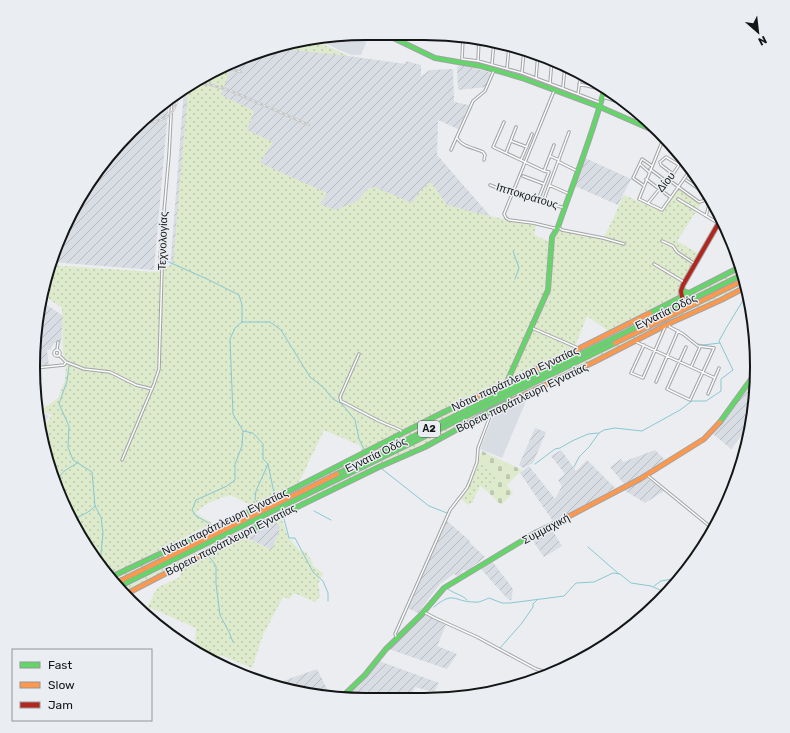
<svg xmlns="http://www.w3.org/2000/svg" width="790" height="733" font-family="Rubik,sans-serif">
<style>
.built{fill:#d8dce3}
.industrial{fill:url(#industrial-furrows)}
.grass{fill:url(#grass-dots)}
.cemetery{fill:url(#cemetery-stones)}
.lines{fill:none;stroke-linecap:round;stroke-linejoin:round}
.stream{stroke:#88c8d4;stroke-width:1}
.street-casing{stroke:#a2a4a6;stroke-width:3.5}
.fast-casing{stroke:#a2a4a6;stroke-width:6}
.slow-casing{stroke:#a2a4a6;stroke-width:6}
.jam-casing{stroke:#a2a4a6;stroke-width:6}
.street{stroke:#fcfcfd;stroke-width:1.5}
.fast{stroke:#63d668;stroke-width:4}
.slow{stroke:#ff974d;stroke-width:4}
.jam{stroke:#b3261e;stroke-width:4}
.rail-casing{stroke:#c9c9ca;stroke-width:2.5}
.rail{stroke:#eaedf1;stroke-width:1;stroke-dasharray:3;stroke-linecap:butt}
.labels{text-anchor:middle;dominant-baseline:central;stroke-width:3;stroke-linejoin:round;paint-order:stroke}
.shield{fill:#eaedf1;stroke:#545658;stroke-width:1}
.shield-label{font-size:10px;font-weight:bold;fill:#141516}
.street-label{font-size:11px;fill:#141516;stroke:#eaedf1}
.rim{fill:none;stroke:#141516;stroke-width:2}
</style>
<defs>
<pattern id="industrial-furrows" width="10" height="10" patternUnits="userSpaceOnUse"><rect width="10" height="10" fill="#d8dce3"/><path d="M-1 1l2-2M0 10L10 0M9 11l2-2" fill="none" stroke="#b8bcc2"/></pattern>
<pattern id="grass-dots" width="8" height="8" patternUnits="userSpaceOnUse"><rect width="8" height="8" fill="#ddeacc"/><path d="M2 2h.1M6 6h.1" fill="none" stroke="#bdc8ae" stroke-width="1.8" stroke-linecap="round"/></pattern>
<pattern id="cemetery-stones" width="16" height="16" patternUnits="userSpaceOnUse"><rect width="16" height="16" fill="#ddeacc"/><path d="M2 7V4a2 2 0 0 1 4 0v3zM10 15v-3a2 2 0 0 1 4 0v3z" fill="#bdc8ae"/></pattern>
</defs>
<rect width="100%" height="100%" fill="#ebedf0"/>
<path class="built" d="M366,33H370L361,55H352L339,50L316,38Z
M529,394L502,458L480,449L494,414Z
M38,411L49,416L39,431Z"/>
<path class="industrial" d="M301,39H311L348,56L405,64L406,61L421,65V76L430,70L453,69L454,102L469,105L458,129L438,120L437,155L504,232L163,362L184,89L219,67Z
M461,65L489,72L491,75L486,87L458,90L457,68L458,66Z
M169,99L154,270L51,262L67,219L116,147L163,102Z
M585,158L631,179L618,205L575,186Z
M41,301L63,316L61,343H54L50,350H47L49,366L38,367H35L34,345Z
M753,380H756L751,432L749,438L743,434L731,449L713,434Z
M535,428L546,432L533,463L523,468L519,465Z
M561,450L576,471L587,460L615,488L579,508L553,521L520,473L529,466L555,499L562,486L558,480L565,474L551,456Z
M655,450L665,460L625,485L610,467L621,459L623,462Z
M647,478L664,491L645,503L624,490Z
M275,520L280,526V529L272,550L247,538L249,536L247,533Z
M447,521L469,540L471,544L485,557L472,567L473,568L467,571L463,570L461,574L457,576L454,574L440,584L418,613L408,608Z
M551,528L562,546L544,557L531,538Z
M492,561L513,589L511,601L505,596L481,569Z
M424,614L446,625L437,646L457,654L447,669L389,649Z
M379,661L439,683L434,692L415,687L408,700L343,698L360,685Z
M317,669L331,697H323L265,684L283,681Z"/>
<path class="grass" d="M301,39H311L348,56L283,49L287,44Z
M233,62L221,95L254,111L247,130L273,142L260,163L327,193L320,204L335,210L358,201L367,189L375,187L412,203L420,191L431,182L447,205C476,212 505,221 536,225L534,235L553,243L555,235L560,230L604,238L624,195L663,212L678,188L701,204L677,241L699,254L680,286V295L673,299L610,332L587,316L574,349L363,453L359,445L324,430L299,482L254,506L230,495C217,500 205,502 196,513L212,523L130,566L109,575L89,552L58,494L40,432L52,415L40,411L58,398L65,380L66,367L63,353L62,308L42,294L44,280L50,265L155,272L173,264L188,87L219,67Z
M741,268L742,272L719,284L126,575L115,581L111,577L130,570L387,443L434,419L545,367Z
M745,282L746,285L655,329L598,359L490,410L428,444L383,463L325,492L224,541L124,592L122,589Z
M478,462L501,477L487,491L480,486L474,498L473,502L468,505L460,498L468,487Z
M335,477V478L118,585L117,584Z
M281,517L288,537L299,550L306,552L313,563L312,565L323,573L322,577L319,578L320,581L318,583L320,596L315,602L294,593L289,599L283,597L263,635L252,668L221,655L217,663L200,655L192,650L195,642L196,628L151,608L147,617L144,614L157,588L180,577L181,568L241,536L272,550L280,529V526L275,521V519Z"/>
<path class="cemetery" d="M482,451L522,470L507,485L513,493L501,505L487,491L501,477L478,462Z"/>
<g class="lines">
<path class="stream" d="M513,251L519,268L515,279
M162,259L207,279L239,295L242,305V322L235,328L230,339L233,414L243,431L242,446L235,464V480L227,486L196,500L192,510L196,516L214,526
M242,322H270L281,330L310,377L323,387L333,399L342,404L355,420L359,439L365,451
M698,344L703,345L720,343
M69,366L67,381L59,404L69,426L68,447L73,460L92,472L95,506L101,517L103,533L100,564
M243,431L253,433L263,444V459L268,464L274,493
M535,464L555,449L560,448L572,441L588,434L598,433
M574,467L579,457L589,447L599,433L604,430L615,428L642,431L680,410L692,401H706L721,391V379L733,370L719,341C728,323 739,309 748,291
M382,469L429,506L447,513
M57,489C60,470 62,473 77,463
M255,506L258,503L255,499L256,491L268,464
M314,511L331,520
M283,515L289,538H295L313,572L323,581L328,593V601
M72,520C81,515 88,514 95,506
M588,547L619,574
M208,555L216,566V584L220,615L229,632L233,642
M654,586L661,581L679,578
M447,588C453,594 462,594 467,600
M434,607C454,590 454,602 474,602C479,603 484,600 489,598L502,603H510L564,596L576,583L594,582L613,573L620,574L631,583L651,586L667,593
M500,648L522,623L533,607V604L537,600"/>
<g class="street-casing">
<path id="street" d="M463,38L462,59L478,61L522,73L601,103
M463,41L510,46
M478,61L479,39
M492,64L494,41
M507,68L509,46
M564,70L576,72
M522,72L524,50
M536,78L538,54
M550,83L552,59
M579,84L605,90
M563,87L565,66
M554,91L504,214L506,218L509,220L533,223L558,229
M578,94L581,74
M603,97L628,105
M609,97L613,93
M504,122L493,147L544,171
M636,122L642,116
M664,137L639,199L662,210L691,169
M457,138C462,147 475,148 483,152L485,155L484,160
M511,141L527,147
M451,150L473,101L485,91L494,70
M506,153L516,127
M550,156L559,160
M521,160L532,134
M559,162L575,170
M640,164L649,172
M650,169L666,181
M673,174L661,165L660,162L666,157L679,165
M523,176L544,184
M646,179L670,197
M669,180L699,202L703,201L707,193
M686,180L706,194
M490,185L513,194L565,208
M549,185L567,193
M643,185L633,178L642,159L652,166
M678,199L718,223
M538,200L549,172L544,171L554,145
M543,202L569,132
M648,203L666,181L669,180L683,159
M706,216L709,205L713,204
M558,227L562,230L603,238L624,244
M662,241L673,246L677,252L695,264
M654,264L684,282
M668,324L670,327L683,334L698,346L714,348L690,400L667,389L686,347
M532,328L578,348
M634,341L715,378
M644,345L631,373L643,378L666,325
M57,350L58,342
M54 353a3 3 0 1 1 6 0a3 3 0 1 1-6 0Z
M359,354L340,397L341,401L379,421L400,430L403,433
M59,355L66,362
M691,367L700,347
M35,368L64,365L66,362L84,369L110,372L136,385L152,389
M656,382L678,331
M708,394L719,368
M122,460L154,384L159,369L162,268L160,257L169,155L172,97
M647,475L713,529
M424,612L435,618L477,637L536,669L553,674
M397,638L395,634L450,510L467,488L470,481L477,462L478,448L492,411"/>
</g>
<g class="fast-casing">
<path id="fast" d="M385,34L435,58L481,66L522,78L600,107L655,131L664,137
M682,289L685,292L690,293
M650,313L740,267
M506,384L548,290L552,237L558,227C574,180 593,135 605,87
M720,422L757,371
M337,474L742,275
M236,537L379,467L425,447L492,410L513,400
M111,577L236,518L438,415L467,401
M120,586L615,343
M341,698L365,675L386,649L421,615L444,588L535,533L560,521"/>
</g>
<g class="slow-casing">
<path id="slow" d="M615,343L744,280
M513,400L594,362L668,324L721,300L746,287
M467,401L546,365L650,313
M560,521L640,479L704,439L720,422
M116,583L337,474
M126,594L236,537"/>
</g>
<g class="jam-casing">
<path id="jam" d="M682,297L681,291L683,285L721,219"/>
</g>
<use href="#street" class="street"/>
<use href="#fast" class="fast"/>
<use href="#slow" class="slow"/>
<use href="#jam" class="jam"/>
<g class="rail-casing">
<path id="rail" d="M245,59H246
M214,70L227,68L241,72
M189,86L200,84H208L231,91L309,125
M142,122C163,123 177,116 178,93"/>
</g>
<use href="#rail" class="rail"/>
</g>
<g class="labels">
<rect class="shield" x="418" y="421" width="22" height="16" rx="3"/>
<g class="shield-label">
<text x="429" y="429">Α2</text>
</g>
<g class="street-label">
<text transform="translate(666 182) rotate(-50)">Δίου</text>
<text transform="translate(527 196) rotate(17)">Ιπποκράτους</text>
<text transform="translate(163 241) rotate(-88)">Τεχνολογίας</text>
<text transform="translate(666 312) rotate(-26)">Εγνατία Οδός</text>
<text transform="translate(515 379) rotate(-25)">Νότια παράπλευρη Εγνατίας</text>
<text transform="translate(522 398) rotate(-26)">Βόρεια παράπλευρη Εγνατίας</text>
<text transform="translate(376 455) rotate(-26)">Εγνατία Οδός</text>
<text transform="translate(225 522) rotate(-26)">Νότια παράπλευρη Εγνατίας</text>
<text transform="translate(546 529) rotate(-28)">Συμμαχική</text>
<text transform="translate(231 540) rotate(-27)">Βόρεια παράπλευρη Εγνατίας</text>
</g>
</g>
<path d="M0 0H790V733H0ZM366 40H424A326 326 0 0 1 750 366V367A326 326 0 0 1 424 693H366A326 326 0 0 1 40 367V366A326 326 0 0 1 366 40Z" fill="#eaedf1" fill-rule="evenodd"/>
<path class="rim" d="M366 40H424A326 326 0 0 1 750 366V367A326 326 0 0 1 424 693H366A326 326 0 0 1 40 367V366A326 326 0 0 1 366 40Z"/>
<rect x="12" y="649" width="140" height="72" fill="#eaedf1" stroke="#949799"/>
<rect x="20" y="662" width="20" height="6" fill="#63d668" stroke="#949799"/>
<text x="48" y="669" font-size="12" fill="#141516">Fast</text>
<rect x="20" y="682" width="20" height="6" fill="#ff974d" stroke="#949799"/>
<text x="48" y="689" font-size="12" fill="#141516">Slow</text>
<rect x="20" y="702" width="20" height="6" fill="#b3261e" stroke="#949799"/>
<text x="48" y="709" font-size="12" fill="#141516">Jam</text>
<g transform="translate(758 32) rotate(152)" stroke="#eaedf1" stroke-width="3" paint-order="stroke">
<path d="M0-3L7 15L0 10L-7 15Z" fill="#141516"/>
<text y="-6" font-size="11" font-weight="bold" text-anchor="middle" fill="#141516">N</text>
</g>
</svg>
